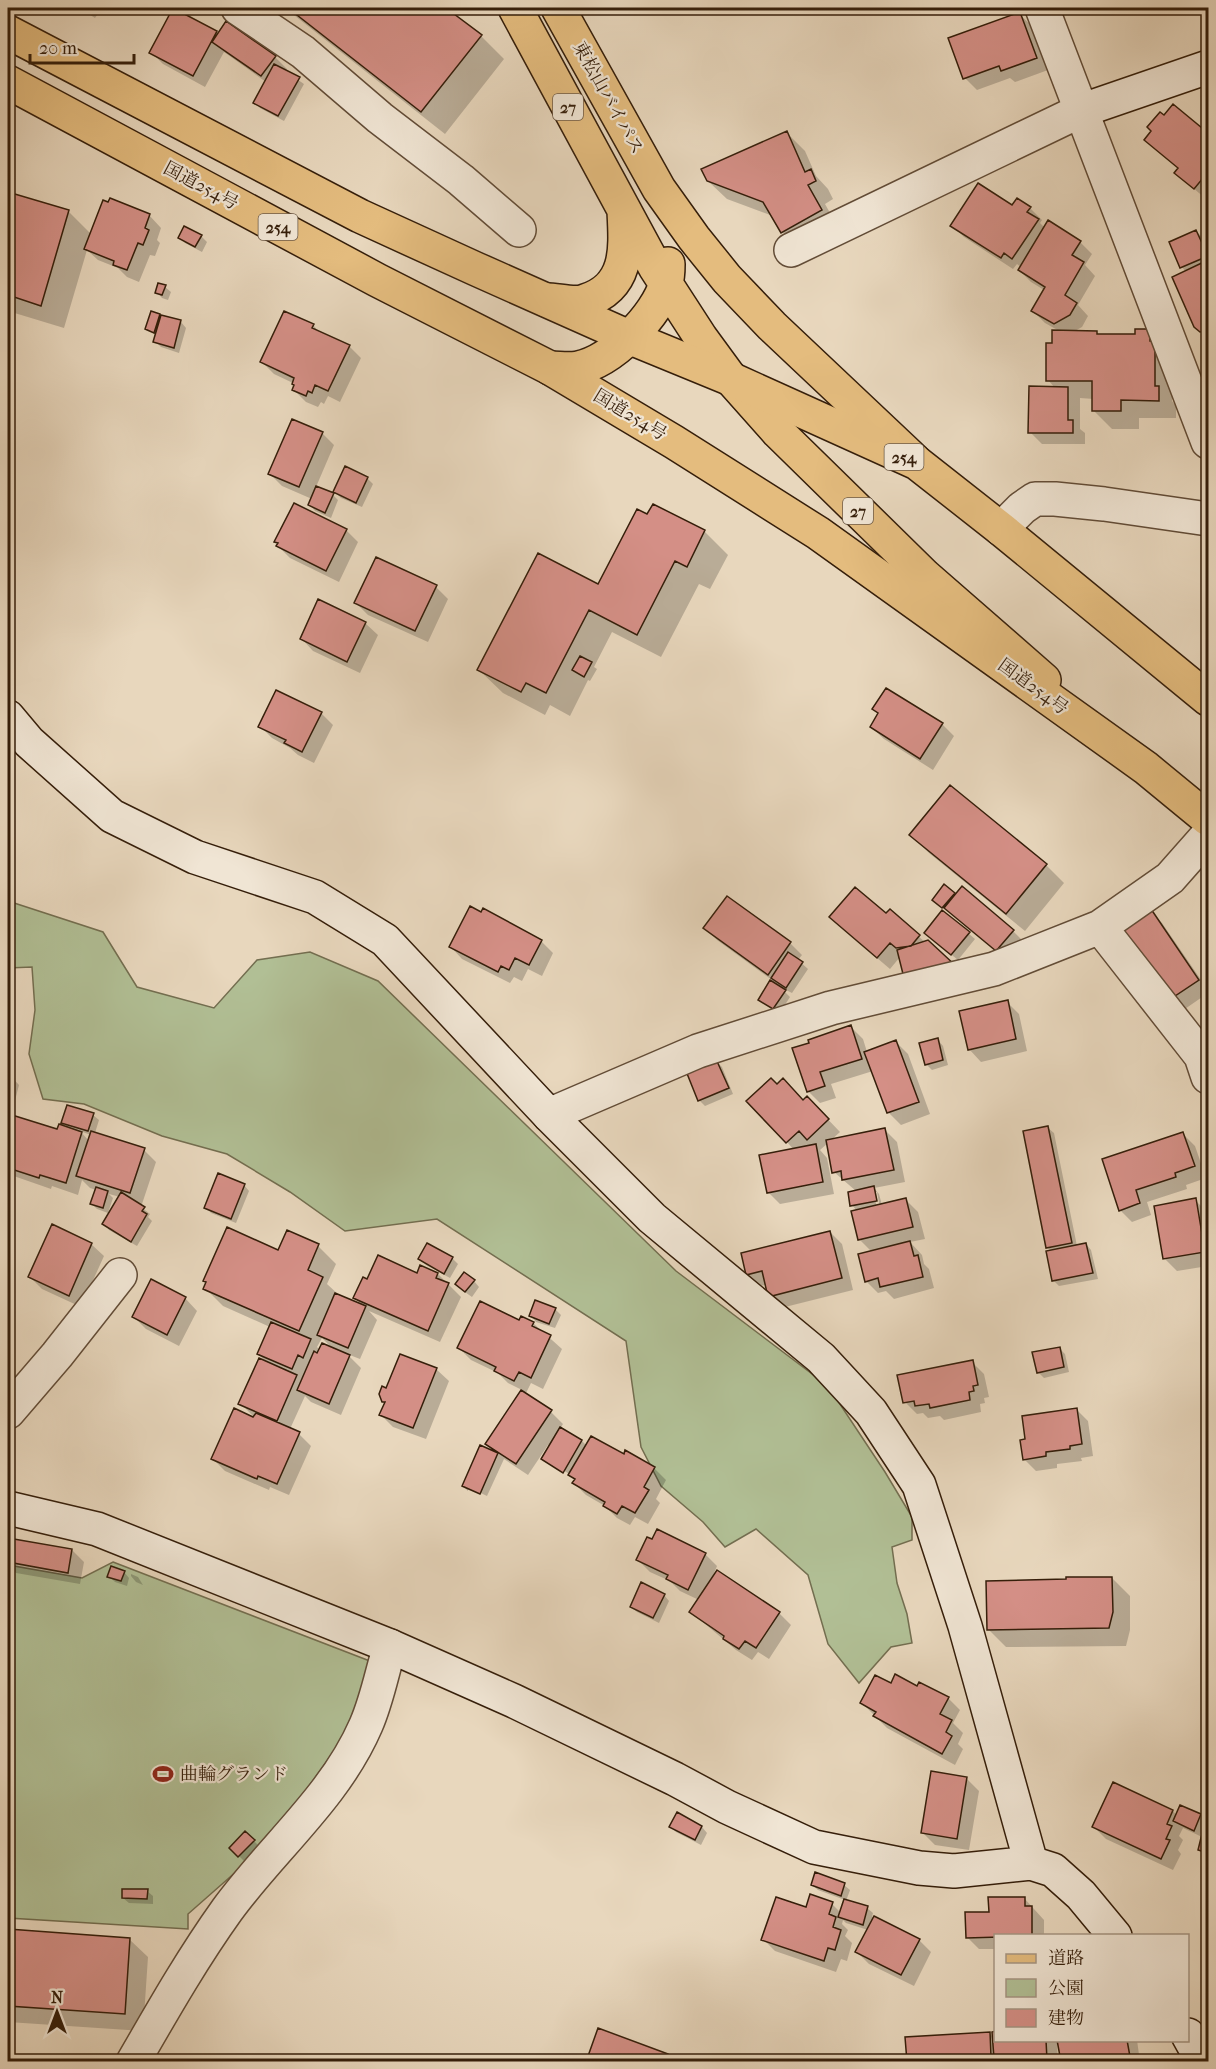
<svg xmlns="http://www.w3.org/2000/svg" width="1216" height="2069" font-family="'IM FELL French Canon','Noto Serif JP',serif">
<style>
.green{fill:#b1bf95;stroke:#736e50;stroke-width:1.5}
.shadow{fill:#0003;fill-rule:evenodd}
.building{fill:#d48f86;stroke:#351e0a;stroke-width:1.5}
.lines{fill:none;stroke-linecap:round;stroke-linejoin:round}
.street-casing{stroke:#624c37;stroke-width:36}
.secondary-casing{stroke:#351e0a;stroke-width:36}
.primary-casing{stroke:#351e0a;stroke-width:36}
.highway-casing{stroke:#351e0a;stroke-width:36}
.street{stroke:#f0e5d4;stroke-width:33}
.secondary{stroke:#f0e5d4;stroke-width:33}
.primary{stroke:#e4bc7e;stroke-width:33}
.highway{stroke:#e4bc7e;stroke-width:33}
.labels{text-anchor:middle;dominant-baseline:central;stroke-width:4.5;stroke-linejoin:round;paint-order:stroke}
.shield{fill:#f0e5d4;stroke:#6d5a47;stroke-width:1.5}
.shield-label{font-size:16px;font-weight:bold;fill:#351e0a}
.street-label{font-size:18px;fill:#351e0a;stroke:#f0e5d4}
.poi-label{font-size:18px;fill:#351e0a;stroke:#f0e5d4;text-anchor:start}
</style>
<rect width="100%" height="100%" fill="#e8d7bd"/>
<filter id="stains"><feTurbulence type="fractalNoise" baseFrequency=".00333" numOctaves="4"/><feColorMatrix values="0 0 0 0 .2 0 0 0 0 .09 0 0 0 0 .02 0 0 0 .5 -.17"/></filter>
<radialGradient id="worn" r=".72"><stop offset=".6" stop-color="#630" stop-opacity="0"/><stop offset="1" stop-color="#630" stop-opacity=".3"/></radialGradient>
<path class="green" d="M8,901L103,932L137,987L214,1008L257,960L310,952L378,981L676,1271L828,1386L885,1472L912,1517V1540L892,1547L897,1583L907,1614L912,1643L891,1647L859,1683L828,1644L808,1575L756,1529L725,1547L703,1522L661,1486L641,1447L626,1341L437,1219L345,1231L290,1192L227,1154L162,1136L84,1104L43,1099L29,1054L35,1010L32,967L8,968Z
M113,1562L375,1663L345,1736L291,1811L238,1870L188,1914V1929L8,1918V1565L82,1578Z"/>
<path class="shadow" d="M79,8H102L95,18Z
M285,8H444L481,36L504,59L445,134Z
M1019,14L1032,26L1048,70L1015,82L1010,78L977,90L965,78Z
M216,32L275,57L287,69L285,71L304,84L284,121L260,108L255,102L266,82L224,52L205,87L163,64L151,52Z
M1173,106L1208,135V198L1207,200L1176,173L1179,169L1146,140Z
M787,133L805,151L816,176L828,189L833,199L825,204L839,229L801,250L783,232L773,216L727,199L708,181Z
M8,194L68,211L91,234L149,215L161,228L157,240L160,243L155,256L150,255L139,282L127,277L118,268L98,260L87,250L64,328L8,311Z
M1013,207L1030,208L1042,220L1040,223L1045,228L1080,242L1092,254L1085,265L1095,276L1078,305L1088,316L1082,327L1073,332H1096L1099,335L1136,336L1149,330L1173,360L1172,401L1176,406V418H1139V429H1112L1094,411V399L1080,398V429L1085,433V444H1042L1030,432L1055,388L1048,380L1061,332L1045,323L1032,310L1044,290L1031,282L1019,270L1021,267L1017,264L1013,269L964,237L952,225Z
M1196,231L1202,237L1208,252V339L1196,326L1186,272L1182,267L1171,243Z
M201,236L207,242L202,252L185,243L180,237Z
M165,287L171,292L168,300L162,298L157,292Z
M152,313L181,322L186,328L179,353L161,347L155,341L157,336L147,329Z
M313,325L321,334L349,346L361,358L340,402L328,396L324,404L321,402L318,407L306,402L294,390L295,385L293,383L274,374L262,362Z
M322,433L334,445L316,487L333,495L338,500L331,518L315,511L310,505L312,499L282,486L270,474Z
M367,478L373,484L362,507L341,498L335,492Z
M654,506L704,531L728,555L710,589L699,584L661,657L612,632L594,667L597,669L590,681L588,680L570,716L550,705L545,715L503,693L479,670L599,586Z
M346,530L358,542L339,582L290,558L278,546L279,544L276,541Z
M436,587L448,599L428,642L368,615L356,603Z
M319,601L365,623L378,635L360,673L313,651L301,638Z
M874,709L942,724L954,736L933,770L884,739L871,727L880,715Z
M321,713L333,725L314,763L298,755L290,748L272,738L260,726Z
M911,835L1046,865L1064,883L1025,931L929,853Z
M944,886L956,896L1013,931L1025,943L1009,962L949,911L939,905Z
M727,898L790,943L802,955L798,960L808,969L792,993L780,987L790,997L779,1014L759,1000L772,980L717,940L705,928Z
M1150,911L1162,923L1208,990V993L1182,1011L1170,999Z
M890,912L925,942L900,957L890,969L843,929L887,916Z
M943,912L975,939L958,960L931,938Z
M541,941L553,953L542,976L528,969L522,981L514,977L510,983L462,959L450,946Z
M1007,1002L1019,1014L1027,1051L981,1062L969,1049Z
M851,1027L863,1039L867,1052L896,1042L908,1054L930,1114L901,1125L889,1113L873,1071L831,1084L836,1098L820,1103L808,1091L794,1049Z
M938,1040L943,1046L948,1065L932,1070L926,1064Z
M716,1061L722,1067L733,1094L705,1106L699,1100Z
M8,1073L19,1085L11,1116L58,1131L70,1130L63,1122L93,1115L99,1120L95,1133L144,1150L156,1162L141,1207L150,1214L148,1217L152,1221L137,1246L109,1230L104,1224L120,1197L109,1194L113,1198L108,1213L97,1209L92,1204L96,1190L90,1188L82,1180L78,1195L52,1186L51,1189L8,1174ZM80,1131L91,1135L89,1141Z
M804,1102L819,1110L840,1132L830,1141L885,1130L897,1142L905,1182L874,1188L879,1194L882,1205L906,1200L918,1212L925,1239L910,1242L922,1255L924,1264L929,1269L934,1288L894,1299L886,1291L878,1293L866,1281L872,1252L859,1239L857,1211L852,1205L856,1191L834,1172L828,1143L820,1150L827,1158L834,1194L780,1204L768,1192L794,1150L787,1142ZM874,1192H877L880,1208L877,1209Z
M1048,1128L1054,1133L1077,1246L1086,1244L1091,1250L1098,1279L1059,1286L1053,1280L1051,1251L1047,1247Z
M1183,1134L1195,1146L1206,1178L1186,1185L1187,1189L1147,1202L1151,1215L1132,1222L1120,1210L1103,1160Z
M244,1185L249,1191L236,1223L211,1213L206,1207Z
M1195,1200L1207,1212L1208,1266L1177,1271L1165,1259Z
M830,1232L842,1244L853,1290L781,1308L769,1296L766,1285L759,1286L747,1274Z
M91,1244L104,1256L81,1307L42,1289L30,1277Z
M318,1246L336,1264L327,1284L340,1296L363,1307L355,1298L368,1281L436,1272L461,1297L440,1342L369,1311L377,1320L360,1359L347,1354L361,1368L341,1415L311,1402L305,1396L290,1429L299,1434L311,1446L289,1495L270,1487L269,1490L225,1471L213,1459L257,1420L240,1403L267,1363L258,1354L270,1327L223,1306L205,1288L278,1252ZM322,1338L333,1349L320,1350L317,1347Z
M452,1258L458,1264L450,1278L426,1265L420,1259Z
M474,1281L479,1287L472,1297L462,1290Z
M185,1298L197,1311L179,1346L146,1329L134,1317Z
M555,1309L561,1315L555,1328L536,1322L531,1316Z
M520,1322L533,1323L562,1349L543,1389L531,1383L525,1395L551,1412L563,1424L560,1429L582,1441L587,1446L624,1456L654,1468L666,1480L656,1499L660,1503L648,1524L635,1517L630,1525L617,1518L605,1506L586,1495L574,1483L575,1480L570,1475L569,1477L571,1475L548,1461V1463L543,1459L550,1447L548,1445L528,1475L504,1459L487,1496L468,1487V1491L463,1486L497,1454L487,1444L522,1390L508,1383L498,1373L471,1360L459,1348Z
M1059,1348L1065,1354L1069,1372L1044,1378L1038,1372Z
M972,1362L984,1374L989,1397L984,1398L985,1403L980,1404L981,1412L944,1420L940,1416L928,1418L923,1413L917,1414L905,1402Z
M436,1369L449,1381L426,1439L393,1427L381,1415L386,1403L383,1401L387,1390Z
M1076,1409L1088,1421L1093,1456L1081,1458L1082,1461L1057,1464V1468L1036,1471L1024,1459Z
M8,1539L72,1550L84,1562L80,1584L16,1573L8,1565Z
M705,1554L717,1566L712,1578L779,1613L791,1625L769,1659L758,1652L752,1660L736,1650L691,1612L699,1600L680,1591L670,1581L650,1572L638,1560Z
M124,1572L129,1578L127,1586L115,1582L109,1576Z
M131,1574L138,1577L143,1585L136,1582L131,1576Z
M1112,1578L1130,1596V1630L1126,1646L1006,1647L988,1629Z
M664,1595L669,1601L659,1623L637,1612L631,1607Z
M891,1685L918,1688L948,1698L960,1710L953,1723L963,1733L958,1744L963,1749L955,1765L887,1728L862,1703Z
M966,1778L979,1791L969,1850L935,1845L923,1833Z
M1113,1784L1173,1811L1177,1816L1181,1807L1201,1816L1207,1822L1208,1814V1859L1199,1850L1205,1829H1203L1200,1836L1183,1828L1179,1836L1183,1840L1178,1850L1181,1854L1173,1870L1106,1839L1094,1827Z
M677,1814L702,1827L707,1833L701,1845L676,1832L671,1827Z
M254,1841L259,1846L245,1862L231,1848Z
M812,1885H844L850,1890L846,1901L867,1908L873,1913L872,1917L919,1940L931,1952L914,1986L869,1964L857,1952L868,1930L846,1923L843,1920L842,1924L848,1930L845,1936L852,1943L847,1961L841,1959L836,1972L775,1951L763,1939L807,1909L832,1904L841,1913L845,1900L818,1890Z
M147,1891L153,1896V1904L129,1903L123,1898Z
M1024,1898L1044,1920V1936H996V1949H979L967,1937L990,1914Z
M8,1931L129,1939L148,1957L143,2031L8,2022Z
M989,2033L996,2040H1055L1057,2042L1058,2062H908Z
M1137,2040L1140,2062H1062L1059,2041Z
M667,2055L673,2062H591L588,2059Z
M160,2057L168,2062H157Z"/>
<path class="building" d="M173,8L217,31L193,76L149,53Z
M288,8H446L482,35L421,112Z
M1020,12L1037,58L1001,71L999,66L963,79L948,38Z
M226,21L276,56L261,76L212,42Z
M274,64L300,77L278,116L253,103Z
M1173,104L1208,133L1205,140L1208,143V172L1194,189L1174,173L1178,168L1144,140L1151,131L1147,127L1160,112L1164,115Z
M787,131L805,172L811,169L816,181L808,185L822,210L781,233L763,202L707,181L701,169Z
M978,183L1012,205L1017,198L1031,207L1027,212L1039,219L1012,259L1004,253L1001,258L950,226Z
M8,192L69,210L41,306L8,295Z
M110,198L150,214L145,228L149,230L143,245L138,243L127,270L113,265L114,261L84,249L103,200L108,202Z
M1048,220L1081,241L1072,255L1084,262L1065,295L1077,303L1070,315L1054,324L1031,311L1045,287L1018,270Z
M184,226L202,235L195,247L178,238Z
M1196,230L1208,256L1180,268L1169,242Z
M1208,260V334V331L1200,332L1194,327L1172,277Z
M158,283L166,285L162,295L155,293Z
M151,311L160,314L154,333L145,329Z
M284,311L314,324L312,328L350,345L328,391L315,385L312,393L308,391L306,396L292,390L294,385L292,384L294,378L260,362Z
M161,315L181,320L174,348L153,342Z
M1135,329H1150V341H1155V386H1159V401L1121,400V411H1092V381H1046V343H1052V330L1097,331V334H1135Z
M1029,386L1068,387V420H1073V433H1028Z
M292,419L323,432L299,487L268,474Z
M345,466L368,477L356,503L333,492Z
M316,486L334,493L325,513L308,505Z
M294,503L347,529L326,571L276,546L278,543L274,542Z
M653,504L705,530L687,567L675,561L637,635L589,610L546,693L526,683L521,692L477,670L538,553L598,584L637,509L647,514Z
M376,557L437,585L415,631L354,603Z
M318,599L366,622L347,662L300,639Z
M580,656L592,662L584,677L572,670Z
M886,688L943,723L920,759L870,727L878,713L872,709Z
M276,690L322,712L302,752L284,743L286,740L258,727Z
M950,785L1047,864L1006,914L909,835Z
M944,884L955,893L942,908L932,900Z
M962,886L1014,930L996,951L944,908Z
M855,887L886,913L890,909L920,935L911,946L896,948L890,943L877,958L829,917Z
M727,896L791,942L768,975L703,928Z
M470,906L481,912L483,908L542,940L529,965L515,958L509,970L501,966L498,972L449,947Z
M1151,909L1199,980L1169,1000L1121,930Z
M942,910L970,932L951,955L924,933Z
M928,940L956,966L904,978L897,950Z
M788,952L803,962L786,988L771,978Z
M770,980L786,990L773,1009L758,1000Z
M1008,1000L1016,1039L968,1050L959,1011Z
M851,1025L862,1059L820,1072L825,1086L807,1092L792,1048L809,1043L808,1040Z
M938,1038L943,1060L925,1065L919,1043Z
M896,1040L919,1102L887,1113L864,1052Z
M716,1059L729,1088L698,1101L684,1066Z
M771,1078L777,1084L783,1078L803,1100L807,1096L829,1119L807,1140L799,1131L786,1143L746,1101Z
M67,1105L94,1113L88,1131L61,1123Z
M12,1115L57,1129L59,1124L82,1132L66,1183L40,1175L39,1178L8,1168V1127Z
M1048,1126L1072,1243L1046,1248L1023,1131Z
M885,1128L894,1170L842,1180L841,1171L832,1173L826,1140Z
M91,1131L145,1148L130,1193L76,1176Z
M1183,1132L1195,1166L1175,1173L1176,1177L1136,1190L1140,1203L1119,1211L1102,1159Z
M816,1144L823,1182L767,1193L759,1155Z
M218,1173L245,1184L231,1219L204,1208Z
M874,1186L877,1201L850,1206L848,1192Z
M96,1187L108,1191L103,1208L90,1204Z
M121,1192L145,1207L142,1211L147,1214L131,1242L102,1224Z
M906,1198L913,1227L858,1240L851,1211Z
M1196,1198L1205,1252L1163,1259L1154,1206Z
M52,1224L92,1243L69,1296L28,1277Z
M227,1227L278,1250L287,1230L319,1244L308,1270L323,1277L299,1331L203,1289L206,1282L203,1281Z
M830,1231L842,1278L768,1297L762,1271L746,1275L741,1253Z
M910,1241L914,1256L918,1255L923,1277L880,1287L878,1278L865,1282L858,1254Z
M427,1243L453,1257L444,1274L418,1259Z
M1086,1243L1093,1273L1052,1281L1046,1251Z
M378,1255L417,1273L420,1265L438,1273L436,1278L449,1283L428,1331L353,1298L363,1277L367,1279Z
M464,1272L475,1280L465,1292L455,1284Z
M151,1279L186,1297L167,1335L132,1317Z
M335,1293L366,1306L348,1348L317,1335Z
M535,1300L556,1308L549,1324L529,1316Z
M480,1301L519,1320L521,1316L534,1322L532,1326L551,1335L531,1378L519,1372L514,1381L494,1371L496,1367L457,1348Z
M271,1322L311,1339L303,1358L298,1355L292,1369L257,1354Z
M322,1343L350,1355L329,1404L297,1390L314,1351L317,1353Z
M1060,1347L1064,1367L1037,1373L1032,1352Z
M400,1354L437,1368L413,1428L379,1415L385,1402H382L379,1394L382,1386L386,1388Z
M259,1358L297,1375L277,1421L238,1404Z
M973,1360L978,1385L973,1386L974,1391L969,1392L970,1400L930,1408L929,1404L915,1406L914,1401L903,1403L897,1375Z
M521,1390L552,1410L516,1464L485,1444Z
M234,1408L253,1417L256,1413L300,1432L277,1484L258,1476L257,1479L211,1459Z
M1077,1408L1082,1444L1070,1446V1449L1046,1452V1456L1023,1460L1020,1440L1025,1439L1022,1416Z
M560,1427L582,1440L563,1473L541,1459Z
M591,1436L624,1454L625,1450L655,1467L644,1487L649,1490L635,1513L622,1506L617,1514L603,1506L605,1502L572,1483L575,1479L568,1475Z
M480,1445L498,1453L480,1494L462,1486Z
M657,1529L706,1553L688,1590L666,1579L668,1575L636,1560L647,1537L652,1539Z
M8,1538L72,1549L68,1573L8,1562Z
M111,1566L125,1571L121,1581L107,1577Z
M717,1570L780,1612L756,1648L745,1641L739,1649L723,1639L724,1636L689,1612Z
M1066,1577H1112L1113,1612L1109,1628L987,1630L986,1581L1066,1579Z
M641,1582L665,1594L653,1618L630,1607Z
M895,1674L917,1686L919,1682L949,1697L940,1714L952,1720L946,1732L952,1736L942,1754L873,1716L876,1712L860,1703L875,1675L891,1683Z
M931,1771L967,1777L957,1839L921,1833Z
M1113,1782L1173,1810L1167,1824L1172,1826L1166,1839L1170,1840L1161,1859L1092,1827Z
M1180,1805L1201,1814L1194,1831L1173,1821Z
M1208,1809V1853L1198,1850Z
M677,1812L702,1826L695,1840L669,1827Z
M245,1831L255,1840L238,1857L229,1848Z
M815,1872L845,1883L841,1896L811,1885Z
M122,1889H148L147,1899L122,1898Z
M810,1894L833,1902L829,1914L836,1917L833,1927L841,1930L835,1950L828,1948L824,1961L761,1940L776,1897L806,1907Z
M988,1897H1025V1906H1032V1936L966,1938L965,1912H989Z
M844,1899L868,1906L863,1925L838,1917Z
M874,1916L920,1939L901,1975L855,1952Z
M8,1929L130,1938L125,2014L8,2006Z
M598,2028L668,2054L665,2062H593L587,2059Z
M996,2031V2040H1046L1047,2060L999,2062V2057L994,2058L992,2032Z
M990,2032L991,2057L984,2058V2062H907L905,2037Z
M1057,2040H1127L1131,2062H1061Z"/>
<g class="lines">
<g class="street-casing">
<path id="street" d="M238,8L303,52L380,118L461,180L519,230
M1042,8L1208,442
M791,250L1080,111
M1001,529L1022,508L1035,499H1055L1104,504L1208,519
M1208,835L1170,878L1100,927L1201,1056L1208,1077
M549,1115L698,1051L831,1008L994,969L1100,927
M8,1412L57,1355L120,1275
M133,2062C163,2010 192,1959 227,1910C272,1848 335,1797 366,1725C377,1700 382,1672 390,1646"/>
</g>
<g class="secondary-casing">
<path id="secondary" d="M1080,111L1208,67
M8,717L29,742L112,816L195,857L315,897L385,940L549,1115L652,1218L821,1358L871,1412L919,1485L965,1626L1031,1863
M8,1508L97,1529L390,1646L514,1701L675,1779L727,1807L814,1847L919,1868L954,1871L1031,1863L1053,1870L1081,1895L1115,1936
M1188,2035L1203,2062"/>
</g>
<g class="primary-casing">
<path id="primary" d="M515,8L655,267L701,338L731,379L778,432L925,576L1044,680
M558,8L659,189L694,238L727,279L772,326L914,460
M547,300C558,300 575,305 585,301C629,287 626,249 624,211
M550,368C559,368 569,370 578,368C612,361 657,316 666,283C668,277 668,270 668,264"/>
</g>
<g class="highway-casing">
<path id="highway" d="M8,32L360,216L476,269L631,338L731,379L917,463L1001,529L1208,699
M8,82L377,280L550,368L674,442L818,533L1146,768L1208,819"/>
</g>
<use href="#street" class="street"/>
<use href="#secondary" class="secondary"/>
<use href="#primary" class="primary"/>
<use href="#highway" class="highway"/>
</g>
<defs>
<g id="stadium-bare" transform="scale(1.62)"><path d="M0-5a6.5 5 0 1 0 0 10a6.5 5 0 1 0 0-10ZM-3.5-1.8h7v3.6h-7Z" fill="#8f2418" stroke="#f0e5d4" stroke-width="2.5" paint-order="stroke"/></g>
</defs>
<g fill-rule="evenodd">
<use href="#stadium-bare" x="163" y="1774"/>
</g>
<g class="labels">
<g class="shield">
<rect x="553" y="94" width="30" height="26" rx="4.5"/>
<rect x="258.5" y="214" width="39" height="26" rx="4.5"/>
<rect x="884.5" y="444" width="39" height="26" rx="4.5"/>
<rect x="843" y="498" width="30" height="26" rx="4.5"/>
</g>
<g class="shield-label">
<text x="568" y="107">27</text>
<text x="278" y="227">254</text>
<text x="904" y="457">254</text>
<text x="858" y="511">27</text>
</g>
<g class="street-label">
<text transform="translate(608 98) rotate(61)">東松山バイパス</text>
<text transform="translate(201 186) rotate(28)">国道254号</text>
<text transform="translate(630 415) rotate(31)">国道254号</text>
<text transform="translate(1033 687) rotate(36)">国道254号</text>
</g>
<g class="poi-label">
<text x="180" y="1774">曲輪グランド</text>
</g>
</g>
<rect width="1216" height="2069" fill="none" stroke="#e8d7bd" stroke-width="30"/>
<rect x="9" y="9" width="1198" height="2051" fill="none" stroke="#351e0a" stroke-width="3"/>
<rect x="15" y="15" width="1186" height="2039" fill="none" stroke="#351e0a" stroke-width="1.5"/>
<rect x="994" y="1934" width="195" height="108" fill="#f0e5d4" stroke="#a59583" stroke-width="1.5"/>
<rect x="1006" y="1954" width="30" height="9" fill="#e4bc7e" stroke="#a59583" stroke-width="1.5"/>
<text x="1048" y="1964" font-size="18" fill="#351e0a">道路</text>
<rect x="1006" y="1979" width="30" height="18" fill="#b1bf95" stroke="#a59583" stroke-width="1.5"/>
<text x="1048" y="1994" font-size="18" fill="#351e0a">公園</text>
<rect x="1006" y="2009" width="30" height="18" fill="#d48f86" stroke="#a59583" stroke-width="1.5"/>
<text x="1048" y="2024" font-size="18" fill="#351e0a">建物</text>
<g transform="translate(57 2012)" stroke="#f0e5d4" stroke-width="4.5" paint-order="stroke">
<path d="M0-4.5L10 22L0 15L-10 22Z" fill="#351e0a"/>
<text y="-9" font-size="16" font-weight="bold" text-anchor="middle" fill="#351e0a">N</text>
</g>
<path d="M30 54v9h104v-9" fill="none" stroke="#351e0a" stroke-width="3"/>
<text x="39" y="54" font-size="18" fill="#351e0a" stroke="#f0e5d4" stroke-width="4.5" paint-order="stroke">20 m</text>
<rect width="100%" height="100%" filter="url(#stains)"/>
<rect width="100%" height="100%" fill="url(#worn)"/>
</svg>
